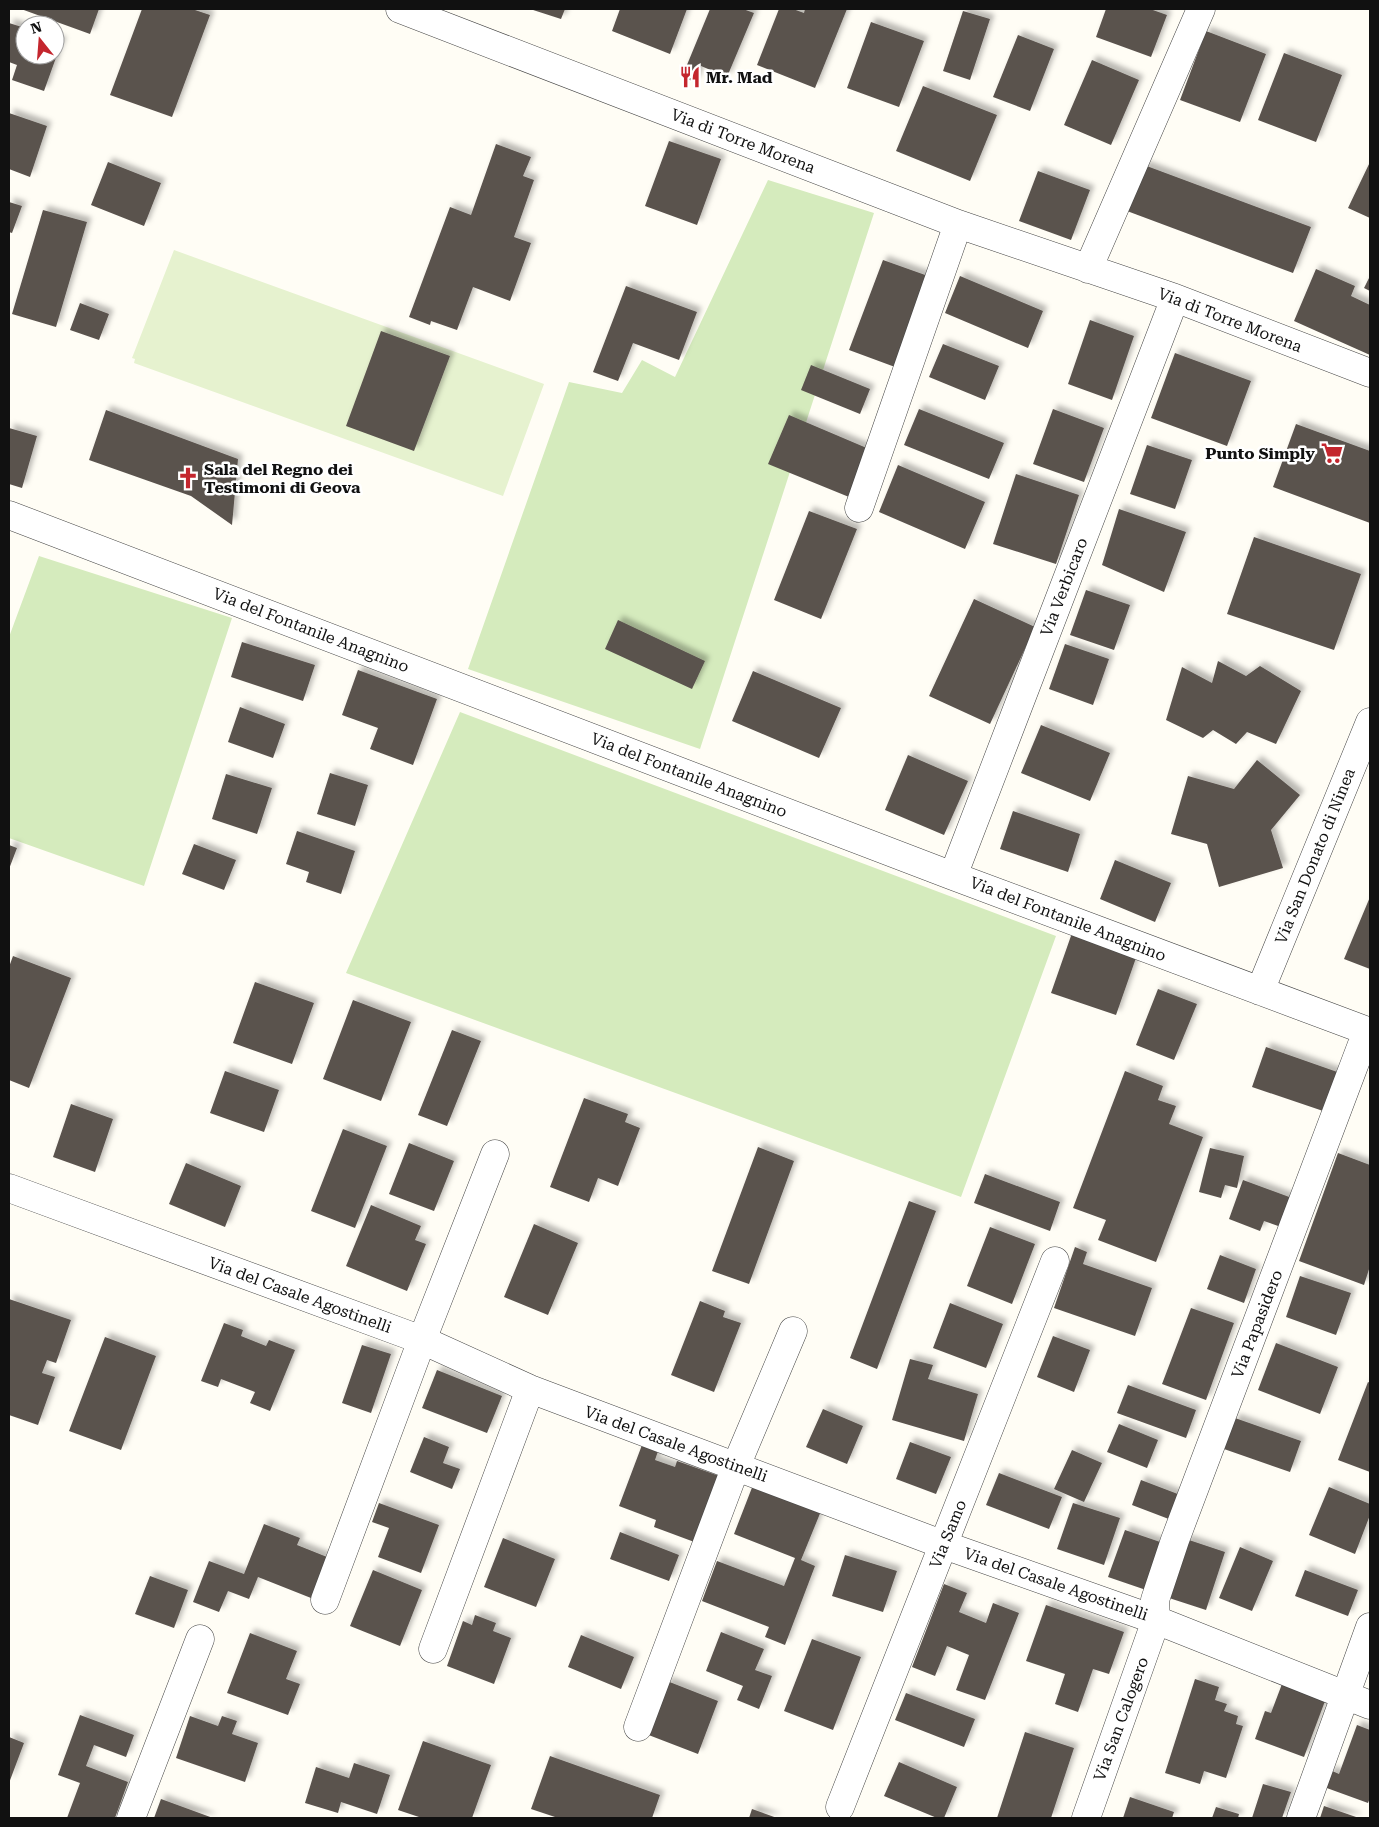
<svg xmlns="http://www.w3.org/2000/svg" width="1379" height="1827" font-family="'Roboto Serif',serif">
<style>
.green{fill:#d5ebbd}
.pitch{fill:#e6f2cf}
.building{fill:#5a524d;filter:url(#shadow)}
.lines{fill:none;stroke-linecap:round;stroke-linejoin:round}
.minor-casing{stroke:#444;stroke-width:29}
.minor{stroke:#fff;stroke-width:28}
.labels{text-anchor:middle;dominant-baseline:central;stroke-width:5;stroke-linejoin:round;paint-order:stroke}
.poi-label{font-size:16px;font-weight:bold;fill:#111;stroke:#fff;text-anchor:start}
.street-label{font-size:16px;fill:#111;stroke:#fff}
</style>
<defs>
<filter id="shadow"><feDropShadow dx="4.5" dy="-4.5" stdDeviation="2.5" flood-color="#0004"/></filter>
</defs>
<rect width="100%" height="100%" fill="#fffdf5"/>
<path class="green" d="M768,180L874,213L700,749L468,669L569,382L622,393L642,360L675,377Z
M39,556L232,618L144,886L9,838V637Z
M460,712L1056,936L961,1197L346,973Z"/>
<path class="pitch" d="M174,250L544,384L503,496L134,363L135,359L132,358Z"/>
<path class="building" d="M21,9H99L90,34Z
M142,9H192L210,15L172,117L110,95Z
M530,9H565L561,19Z
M620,9H687L670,54L612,31Z
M710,9H743L754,13L727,77L701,66L695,82L682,77Z
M779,9H793L804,13L805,9H847L815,88L757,65Z
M1106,9H1150L1167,15L1151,57L1096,37Z
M963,11L990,19L970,80L943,71Z
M871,22L924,41L899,107L847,88Z
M9,23L25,28V55H55V39L62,41L44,91L12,80L17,65L9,62Z
M1206,31L1266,54L1240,122L1180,100Z
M1018,35L1054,49L1030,111L993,97Z
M1284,53L1342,75L1316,142L1258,120Z
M1092,60L1139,80L1111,145L1064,125Z
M923,86L997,115L970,181L896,151Z
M9,113L47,126L30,177L9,169Z
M669,141L721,159L697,225L645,206Z
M496,144L531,157L523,176L534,180L514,237L531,243L510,301L473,287L457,330L431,321L430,325L409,317L450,207L471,215Z
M108,162L161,183L144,226L91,205Z
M1370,162V218L1348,208Z
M1144,165L1311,227L1293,273L1127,211Z
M1038,171L1090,190L1071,240L1019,221Z
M9,202L22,206L12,233L9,232Z
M43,210L87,222L56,327L12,314Z
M883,260L928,276L895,367L849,350Z
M1316,269L1355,286L1351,296L1370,305V355L1294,321Z
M960,276L1043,311L1028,348L945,313Z
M1370,276V291L1364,288Z
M626,286L697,312L679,360L633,343L618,381L593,372Z
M80,303L109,314L99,340L70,330Z
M1090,320L1134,336L1112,400L1068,384Z
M381,331L450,356L414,451L346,426Z
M943,344L999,366L985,400L929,377Z
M1175,353L1251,381L1227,446L1151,418Z
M811,365L870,389L860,414L801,390Z
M919,409L1004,443L989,479L904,445Z
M1053,409L1104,428L1084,482L1033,464Z
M106,410L238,459L232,525L191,496L89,460Z
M789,415L869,449L849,497L768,464Z
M1296,424L1370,451V523L1273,487Z
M9,428L37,436L22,488L9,484Z
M1147,445L1192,460L1175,509L1130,494Z
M898,465L985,502L965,549L879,512Z
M1016,474L1079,495L1056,564L993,544Z
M1119,509L1186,532L1164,592L1102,565Z
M809,511L857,529L821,619L774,600Z
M1254,537L1361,574L1334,650L1227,614Z
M1086,590L1130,605L1114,650L1070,635Z
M974,599L1035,627L990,724L929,696Z
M618,620L705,661L692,689L605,649Z
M242,642L315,665L303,701L231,677Z
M1065,644L1109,659L1093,705L1049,689Z
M1218,661L1246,676L1260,666L1301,691L1276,744L1247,732L1236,744L1213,730L1203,738L1166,720L1182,667L1212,683Z
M358,670L437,699L413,765L370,749L378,728L342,715Z
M753,671L841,708L819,758L732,721Z
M240,707L285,724L273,758L228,742Z
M1041,725L1110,753L1090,801L1021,773Z
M908,755L968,781L944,835L885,810Z
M1257,760L1300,795L1271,830L1283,868L1219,887L1207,844L1171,834L1188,776L1234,789Z
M330,773L368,785L355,826L317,814Z
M226,774L272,788L257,834L212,819Z
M1013,811L1080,834L1068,872L1000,849Z
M297,831L355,851L341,894L306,882L309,872L286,864Z
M194,844L236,860L224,890L182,874Z
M9,845L17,848L9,869Z
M1115,860L1171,883L1155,922L1100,899Z
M1370,897V969L1344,959Z
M1072,933L1137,955L1116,1015L1051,993Z
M13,956L71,978L29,1088L9,1080V967Z
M255,982L314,1003L292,1064L233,1043Z
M1158,989L1197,1004L1174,1060L1136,1045Z
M353,1000L411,1022L381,1101L323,1079Z
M452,1030L481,1041L447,1126L418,1115Z
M1266,1047L1343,1074L1329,1113L1252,1087Z
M225,1071L279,1090L264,1132L210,1113Z
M1125,1071L1163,1086L1158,1100L1176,1106L1169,1124L1203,1137L1156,1262L1098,1240L1106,1220L1073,1208Z
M584,1098L628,1114L625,1122L640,1128L618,1186L598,1178L589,1202L550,1187Z
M71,1104L113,1119L95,1172L53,1157Z
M343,1129L387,1146L355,1228L311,1211Z
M409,1143L454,1161L434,1211L389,1194Z
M758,1147L794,1161L749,1284L712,1271Z
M1210,1148L1244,1156L1237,1188L1225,1185L1221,1198L1199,1192Z
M1338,1153L1370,1165V1266L1364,1285L1299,1261Z
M186,1163L241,1186L225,1227L169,1204Z
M985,1174L1060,1202L1050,1231L974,1203Z
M1243,1180L1292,1198L1281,1227L1264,1221L1260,1231L1229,1219Z
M909,1201L936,1211L877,1369L850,1358Z
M371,1205L421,1226L415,1240L426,1244L407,1291L346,1266Z
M534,1224L578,1243L548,1315L504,1297Z
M990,1227L1035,1244L1012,1304L967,1286Z
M1075,1247L1087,1252L1083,1264L1152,1288L1135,1336L1054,1308Z
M1220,1255L1256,1269L1244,1303L1207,1289Z
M1300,1276L1351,1293L1336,1335L1286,1317Z
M9,1299L71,1320L56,1363L47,1360L42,1373L55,1377L38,1425L9,1415Z
M700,1301L725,1311L723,1317L741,1323L714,1392L671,1375Z
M950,1303L1003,1324L986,1368L933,1348Z
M1191,1308L1234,1323L1206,1400L1162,1384Z
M224,1323L243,1330L241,1336L266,1346L269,1340L295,1350L270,1411L250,1403L255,1392L221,1379L218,1387L201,1381Z
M1053,1336L1090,1350L1074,1392L1037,1377Z
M105,1337L156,1356L121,1450L69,1431Z
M1276,1343L1338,1367L1320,1414L1258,1390Z
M362,1345L391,1354L371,1413L342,1403Z
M910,1359L933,1365L928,1379L978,1394L964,1441L892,1420Z
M437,1370L502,1396L487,1433L422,1408Z
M1368,1382L1370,1383V1472L1338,1460Z
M1128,1385L1196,1410L1186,1438L1117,1413Z
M823,1409L863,1426L847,1464L806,1447Z
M1235,1418L1301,1441L1290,1472L1224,1449Z
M1119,1424L1158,1440L1147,1468L1107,1452Z
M424,1437L449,1447L443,1463L460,1469L452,1489L410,1472Z
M910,1442L951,1457L936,1494L896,1479Z
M642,1445L658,1451L655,1460L675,1467L677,1461L722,1477L697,1543L654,1527L656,1520L619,1506Z
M1072,1450L1102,1463L1084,1502L1054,1489Z
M999,1473L1062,1497L1049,1529L986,1505Z
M1141,1480L1183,1496L1174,1521L1132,1505Z
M753,1485L821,1511L801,1560L815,1566L785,1645L765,1637L769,1627L702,1601L717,1561L784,1586L795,1558L734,1534Z
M1329,1487L1370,1504V1515L1355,1554L1309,1535Z
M379,1503L439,1525L421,1573L378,1557L389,1528L372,1522Z
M1073,1503L1120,1518L1104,1565L1057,1549Z
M264,1524L300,1538L297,1545L327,1557L311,1598L258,1577L249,1599L228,1591L219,1612L193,1602L209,1561L244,1574Z
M1125,1530L1166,1544L1149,1591L1108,1577Z
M620,1532L679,1555L669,1581L610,1559Z
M503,1538L555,1559L536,1607L484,1587Z
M1186,1539L1225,1552L1206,1610L1166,1597Z
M1240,1547L1273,1561L1252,1611L1219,1598Z
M845,1555L897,1571L883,1612L832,1596Z
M373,1570L422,1590L400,1646L350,1626Z
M1305,1570L1358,1590L1348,1616L1295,1596Z
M150,1576L188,1590L174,1628L135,1614Z
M944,1584L967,1593L959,1612L986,1623L993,1603L1019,1613L985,1700L956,1690L969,1655L947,1646L935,1676L912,1667Z
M1046,1605L1124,1632L1109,1674L1093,1669L1078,1712L1055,1704L1065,1674L1026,1661Z
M475,1615L496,1623L493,1631L511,1638L494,1684L447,1666L463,1621L472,1625Z
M721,1632L764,1649L755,1670L772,1676L759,1709L737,1700L743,1686L706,1671Z
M250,1633L297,1651L286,1679L300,1684L288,1715L227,1693Z
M581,1635L634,1657L621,1689L568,1667Z
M812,1639L861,1657L833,1730L784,1711Z
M1195,1679L1219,1687L1215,1700L1227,1704L1224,1711L1238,1716L1236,1724L1243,1726L1226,1778L1204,1771L1200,1784L1165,1773Z
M667,1681L718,1701L698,1754L646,1734Z
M1282,1684L1325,1701L1304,1757L1255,1739L1265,1711L1271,1713Z
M906,1693L975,1719L964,1747L895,1720Z
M80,1715L134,1735L126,1757L94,1745L86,1766L128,1782L115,1818H67L80,1783L58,1775Z
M190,1716L218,1726L222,1716L237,1721L232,1734L258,1743L245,1782L176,1758Z
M1357,1725L1370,1730V1798L1368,1803L1324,1787L1330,1770L1339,1774Z
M1025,1732L1074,1748L1051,1818H997Z
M9,1737L24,1743L9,1783Z
M423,1741L491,1765L472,1818H422L398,1810Z
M550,1756L660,1795L652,1818H558L531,1809Z
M899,1762L957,1787L944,1818H937L884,1796Z
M354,1763L390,1775L377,1814L341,1802L338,1813L305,1803L316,1767L349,1778Z
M1263,1784L1291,1792L1282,1818H1252Z
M1130,1797L1174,1812L1172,1818H1123Z
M161,1799L213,1818H154Z
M1324,1806L1359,1818H1320Z
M1216,1807L1239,1814L1238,1818H1212Z
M752,1809L777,1818H749Z"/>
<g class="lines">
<g class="minor-casing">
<path id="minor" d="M400,9L958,224L1175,298L1370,373
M1088,269L1201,9
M859,508L958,224
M9,515L953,876L1370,1032
M953,876L1175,298
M1260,991L1370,722
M9,1188L422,1340L530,1389L944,1545L1156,1620L1370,1705
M325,1600L422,1340L495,1154
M433,1649L530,1389
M638,1727L736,1466L793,1331
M840,1807L1055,1261
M131,1818L200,1639
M1086,1818L1156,1620L1155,1600L1175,1540L1367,1031
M1301,1818L1370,1627"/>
</g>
<use href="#minor" class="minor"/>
</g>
<defs>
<g id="restaurant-bare" transform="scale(1.725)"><path d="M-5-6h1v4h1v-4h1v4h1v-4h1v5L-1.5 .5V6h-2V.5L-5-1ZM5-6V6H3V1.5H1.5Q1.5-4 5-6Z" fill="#c4262e" stroke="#fff" stroke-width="2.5" paint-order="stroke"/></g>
<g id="supermarket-bare" transform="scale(1.725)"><path d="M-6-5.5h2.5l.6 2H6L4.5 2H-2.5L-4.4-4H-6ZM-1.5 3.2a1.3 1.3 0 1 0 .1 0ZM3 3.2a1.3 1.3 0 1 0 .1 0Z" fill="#c4262e" stroke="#fff" stroke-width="2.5" paint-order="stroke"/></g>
<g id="church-bare" transform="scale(1.725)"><path d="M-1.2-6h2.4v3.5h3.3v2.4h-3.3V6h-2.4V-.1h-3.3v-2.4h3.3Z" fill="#c4262e" stroke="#fff" stroke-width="2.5" paint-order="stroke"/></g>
</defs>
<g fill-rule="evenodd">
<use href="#restaurant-bare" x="690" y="77"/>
<use href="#supermarket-bare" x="1332" y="453"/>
<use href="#church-bare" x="188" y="478"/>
</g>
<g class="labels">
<g class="poi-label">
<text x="706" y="77">Mr. Mad</text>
<text x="1315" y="453" text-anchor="end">Punto Simply</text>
<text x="204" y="469">Sala del Regno dei<tspan x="204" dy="18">Testimoni di Geova</tspan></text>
</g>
<g class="street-label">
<text transform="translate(743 141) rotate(21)">Via di Torre Morena</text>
<text transform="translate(1230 320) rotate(21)">Via di Torre Morena</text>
<text transform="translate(1064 587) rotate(-69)">Via Verbicaro</text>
<text transform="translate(311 630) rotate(21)">Via del Fontanile Anagnino</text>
<text transform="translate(689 775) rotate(21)">Via del Fontanile Anagnino</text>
<text transform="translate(1315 856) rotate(-68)">Via San Donato di Ninea</text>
<text transform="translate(1068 919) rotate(21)">Via del Fontanile Anagnino</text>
<text transform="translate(300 1295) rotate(20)">Via del Casale Agostinelli</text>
<text transform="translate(1257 1324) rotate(-69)">Via Papasidero</text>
<text transform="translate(676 1444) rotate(20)">Via del Casale Agostinelli</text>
<text transform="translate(948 1534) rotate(-68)">Via Samo</text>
<text transform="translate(1056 1584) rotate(19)">Via del Casale Agostinelli</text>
<text transform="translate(1121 1719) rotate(-70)">Via San Calogero</text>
</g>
</g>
<rect width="1379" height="1827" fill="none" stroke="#111111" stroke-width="20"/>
<g transform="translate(40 40) rotate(343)"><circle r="24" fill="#ffffff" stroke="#a0a0a0"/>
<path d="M0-4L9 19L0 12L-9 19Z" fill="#c4262e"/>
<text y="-8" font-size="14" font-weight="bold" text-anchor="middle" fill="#111111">N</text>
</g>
</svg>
